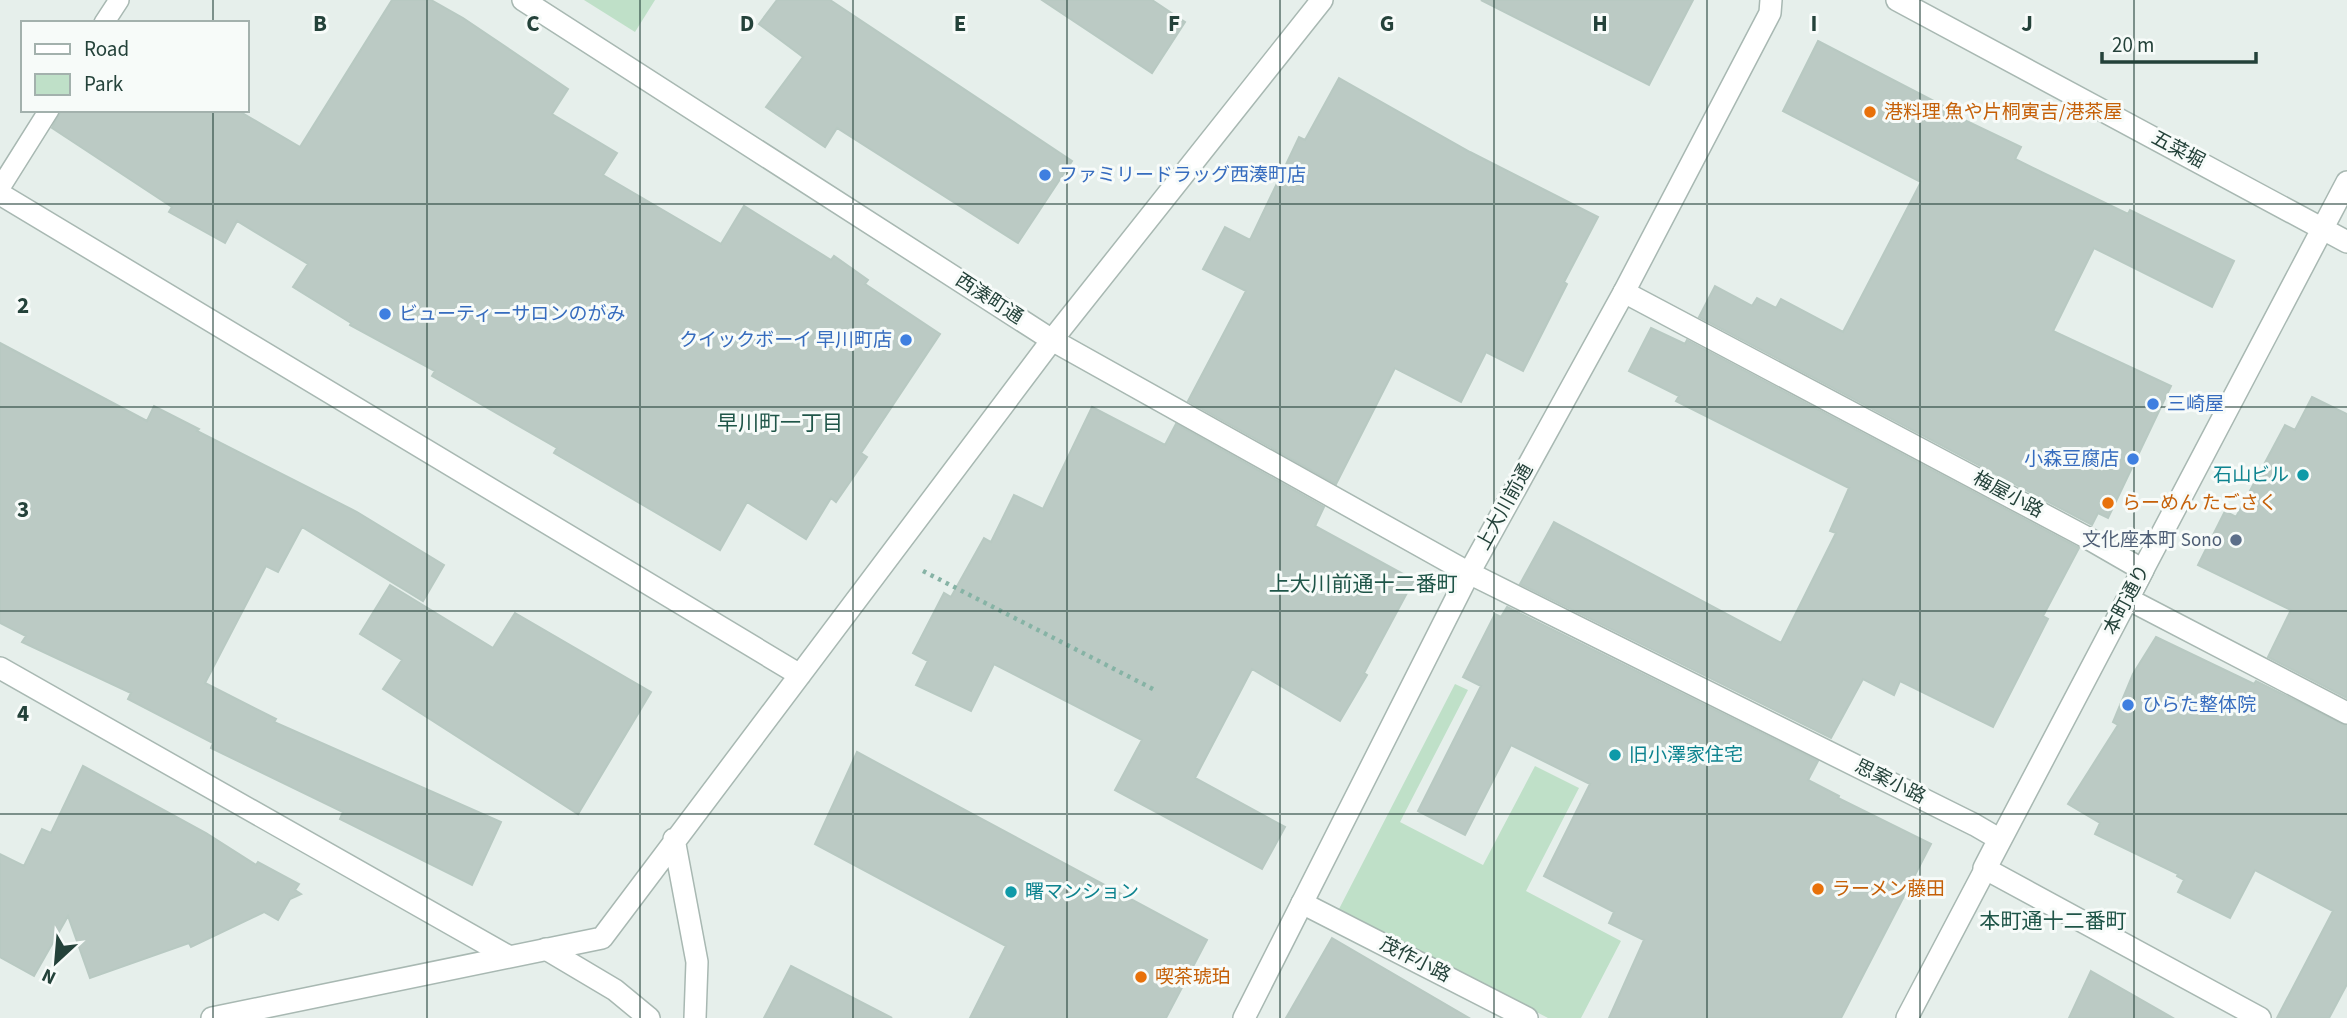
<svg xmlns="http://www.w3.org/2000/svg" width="2347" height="1018" font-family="'Source Sans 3','Noto Sans JP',sans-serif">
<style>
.green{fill:#bfe0c8}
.building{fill:#bbcac4;stroke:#b8c9c2;stroke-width:2}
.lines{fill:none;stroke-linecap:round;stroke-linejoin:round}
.service-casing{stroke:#a8b8b2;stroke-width:22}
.minor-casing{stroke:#a8b8b2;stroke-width:24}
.tertiary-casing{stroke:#a8b8b2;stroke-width:24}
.path{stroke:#86b3a5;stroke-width:4.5;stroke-dasharray:3.5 5;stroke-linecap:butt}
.service{stroke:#fff;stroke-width:19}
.minor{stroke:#fff;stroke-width:21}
.tertiary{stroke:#fff;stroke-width:21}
.grid{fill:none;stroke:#24423a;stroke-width:2;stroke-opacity:0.55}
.food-dot{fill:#e8710a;stroke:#f7fbf9;stroke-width:2.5}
.shop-dot{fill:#3f7fe0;stroke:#f7fbf9;stroke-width:2.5}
.culture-dot{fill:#0f9aa8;stroke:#f7fbf9;stroke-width:2.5}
.service-dot{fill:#5c6f8a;stroke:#f7fbf9;stroke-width:2.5}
.labels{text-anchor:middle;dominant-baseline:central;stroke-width:6;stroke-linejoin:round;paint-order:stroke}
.food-label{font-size:19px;fill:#c56008;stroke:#f7fbf9;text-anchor:start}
.street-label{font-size:19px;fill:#24423a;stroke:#f7fbf9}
.shop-label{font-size:19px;fill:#366cbe;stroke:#f7fbf9;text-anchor:start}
.culture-label{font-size:19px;fill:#0d838f;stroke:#f7fbf9;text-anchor:start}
.service-label{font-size:19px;fill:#4e5e75;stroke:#f7fbf9;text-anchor:end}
.neighbourhood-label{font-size:21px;fill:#1f5548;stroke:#f7fbf9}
.grid-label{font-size:23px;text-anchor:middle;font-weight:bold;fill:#24423a;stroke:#f7fbf9;stroke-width:6;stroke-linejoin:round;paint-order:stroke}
</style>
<rect width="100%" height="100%" fill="#e6efeb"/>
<path class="green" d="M584,0H655L635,32Z
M1455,684L1468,690L1400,822L1483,865L1535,766L1579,788L1526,891L1621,941L1581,1018H1548L1339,909Z"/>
<path class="building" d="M392,0H431L463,18L568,89L552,114L617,153L603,175L721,244L744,206L831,260L834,256L868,280L865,284L940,334L861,453L867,457L836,502L831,498L806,539L747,502L720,550L554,453L557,448L432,376L435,371L350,325L351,323L293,287L308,264L237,221L225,243L169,212L172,207L52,128L61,110H237L300,147Z
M777,0H830L1072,161L1018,243L837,128L825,147L766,107L803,57L759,24Z
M1042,0H1152L1185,22L1152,73Z
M1481,0H1693L1649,85Z
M1818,41L1957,113L1956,116L2021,147L2015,159L2128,214L2130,210L2234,261L2212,307L2094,248L2053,331L2171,386L2108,518L2098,513L2092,525L1699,317L1715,286L1752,306L1757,298L1776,308L1781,299L1843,332L1921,182L1783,111Z
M1339,78L1470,152L1598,217L1564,282L1567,284L1523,371L1486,352L1461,402L1395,368L1336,484L1188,401L1246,291L1203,269L1225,227L1250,240L1299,137L1305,140Z
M1651,328L1685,344L1687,340L2079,548L2043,616L2048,619L1993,727L1900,681L1894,695L1863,679L1831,738L1520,584L1554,522L1781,643L1836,533L1830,531L1849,488L1676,401L1679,396L1629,371Z
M0,343L147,421L154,406L199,429L197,431L357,512L444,565L423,601L302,527L278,572L266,566L205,683L276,719L274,722L501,822L472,885L340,819L343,812L211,748L213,743L128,699L131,693L22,642L26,636L0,623Z
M2312,397L2347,414V698L2268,657L2291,610L2198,565L2225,511L2236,517L2285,425L2295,430Z
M1092,407L1165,445L1176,424L1324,507L1315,526L1414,580L1364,673L1367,675L1340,721L1252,669L1195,778L1285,827L1262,869L1115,790L1142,740L994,664L971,711L916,685L928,661L913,653L944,593L951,597L984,538L991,542L1014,495L1043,509Z
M390,585L493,648L515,613L651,692L578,814L383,689L402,660L360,634Z
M1507,607L1818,761L1808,780L1839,796L1838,798L1931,844L1841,1018H1609L1644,940L1609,923L1614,912L1544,876L1590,784L1511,745L1465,835L1418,811L1481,686L1463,677L1495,614L1501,617Z
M2156,637L2254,684L2256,681L2347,726V984L2329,1018H2277L2333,911L2255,870L2230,918L2178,892L2184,880L2177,876L2178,874L2095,834L2100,823L2068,804L2118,725L2113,722L2133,674Z
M857,752L1207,940L1166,1018H970L1006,946L815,844Z
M83,766L206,833L256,865L258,862L299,884L295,890L301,894L290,899L278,920L264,912L191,947L189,943L90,978L68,916L34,976L0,957V854L24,866L42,829L51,833Z
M1332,938L1469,1018H1286Z
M791,966L892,1018H764Z
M2091,971L2173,1018H2069Z"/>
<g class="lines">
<g class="service-casing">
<path id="service" d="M104,23L119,0
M0,188L49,110"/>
</g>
<g class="minor-casing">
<path id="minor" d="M523,0L1052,340L1469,573L1975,825L1999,839L1984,868L2260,1018
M1624,292L2084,536L2143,570L2128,599L2347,713
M0,668L506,955
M1302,903L1527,1018
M546,949L615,990L649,1018"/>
</g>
<g class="tertiary-casing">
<path id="tertiary" d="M1897,0L2347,242
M0,194L800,675
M674,839L697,962L695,1018
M212,1018L602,938L1052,340L1322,0
M1244,1018L1469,573L1624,292L1770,13L1771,0
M1907,1018L2347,182"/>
</g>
<path class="path" d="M923,571L1153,689"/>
<use href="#service" class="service"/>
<use href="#minor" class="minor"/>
<use href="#tertiary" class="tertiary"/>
</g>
<path class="grid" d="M213,0V23M427,0V1018M640,0V1018M853,0V1018M1067,0V1018M1280,0V1018M1494,0V1018M1707,0V1018M1920,0V1018M2134,0V1018M213,110V1018M0,204H2347M0,407H2347M0,611H2347M0,814H2347"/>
<g class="food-dot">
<circle cx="1870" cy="112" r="7"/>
<circle cx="2108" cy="503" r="7"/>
<circle cx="1818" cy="889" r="7"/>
<circle cx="1141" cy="977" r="7"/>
</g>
<g class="shop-dot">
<circle cx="1045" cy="175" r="7"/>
<circle cx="385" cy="314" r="7"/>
<circle cx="906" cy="340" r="7"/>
<circle cx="2153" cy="404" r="7"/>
<circle cx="2133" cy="459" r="7"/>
<circle cx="2128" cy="705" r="7"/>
</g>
<g class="culture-dot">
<circle cx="2303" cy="475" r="7"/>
<circle cx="1615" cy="755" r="7"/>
<circle cx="1011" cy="892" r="7"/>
</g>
<circle class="service-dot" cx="2236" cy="540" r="7"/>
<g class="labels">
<g class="food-label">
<text x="1884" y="112">港料理 魚や片桐寅吉/港茶屋</text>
<text x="2122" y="503">らーめん たごさく</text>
<text x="1832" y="889">ラーメン藤田</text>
<text x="1155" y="977">喫茶琥珀</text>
</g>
<g class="street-label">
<text transform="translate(2178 150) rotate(28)">五菜堀</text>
<text transform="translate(989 299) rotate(33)">西湊町通</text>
<text transform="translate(2008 495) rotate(28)">梅屋小路</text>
<text transform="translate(1505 507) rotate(-61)">上大川前通</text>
<text transform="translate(2127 600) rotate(-62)">本町通り</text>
<text transform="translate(1890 782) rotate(26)">思案小路</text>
<text transform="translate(1415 960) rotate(27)">茂作小路</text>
</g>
<g class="shop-label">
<text x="1059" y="175">ファミリードラッグ西湊町店</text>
<text x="399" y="314">ビューティーサロンのがみ</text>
<text x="892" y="340" text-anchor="end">クイックボーイ 早川町店</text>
<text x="2167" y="404">三崎屋</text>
<text x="2119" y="459" text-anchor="end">小森豆腐店</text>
<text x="2142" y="705">ひらた整体院</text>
</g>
<g class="culture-label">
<text x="2289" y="475" text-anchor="end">石山ビル</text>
<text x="1629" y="755">旧小澤家住宅</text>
<text x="1025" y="892">曙マンション</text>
</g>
<g class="service-label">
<text x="2222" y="540">文化座本町 Sono</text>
</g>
<g class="neighbourhood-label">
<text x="780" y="423">早川町一丁目</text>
<text x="1363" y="584">上大川前通十二番町</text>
<text x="2053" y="921">本町通十二番町</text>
</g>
</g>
<g class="grid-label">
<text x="320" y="31">B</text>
<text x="533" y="31">C</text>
<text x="747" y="31">D</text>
<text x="960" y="31">E</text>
<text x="1174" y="31">F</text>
<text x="1387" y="31">G</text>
<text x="1600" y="31">H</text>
<text x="1814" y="31">I</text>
<text x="2027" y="31">J</text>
<text x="23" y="313">2</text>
<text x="23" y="517">3</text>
<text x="23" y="721">4</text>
</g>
<rect x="21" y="21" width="228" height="91" fill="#f7fbf9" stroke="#a3b1ad" stroke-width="2"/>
<rect x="35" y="44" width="35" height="10" fill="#ffffff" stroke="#a3b1ad" stroke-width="2"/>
<text x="84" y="56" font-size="21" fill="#24423a">Road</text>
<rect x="35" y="74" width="35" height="21" fill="#bfe0c8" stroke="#a3b1ad" stroke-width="2"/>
<text x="84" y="91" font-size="21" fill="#24423a">Park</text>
<g transform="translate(56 962) rotate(206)" stroke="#f7fbf9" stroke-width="5" paint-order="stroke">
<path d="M0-5L12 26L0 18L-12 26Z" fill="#24423a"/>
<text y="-10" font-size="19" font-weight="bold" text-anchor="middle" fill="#24423a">N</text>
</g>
<path d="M2102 52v10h154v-10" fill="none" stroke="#24423a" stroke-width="3.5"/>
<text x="2112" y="52" font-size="21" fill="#24423a" stroke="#f7fbf9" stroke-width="5" paint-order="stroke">20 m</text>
</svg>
